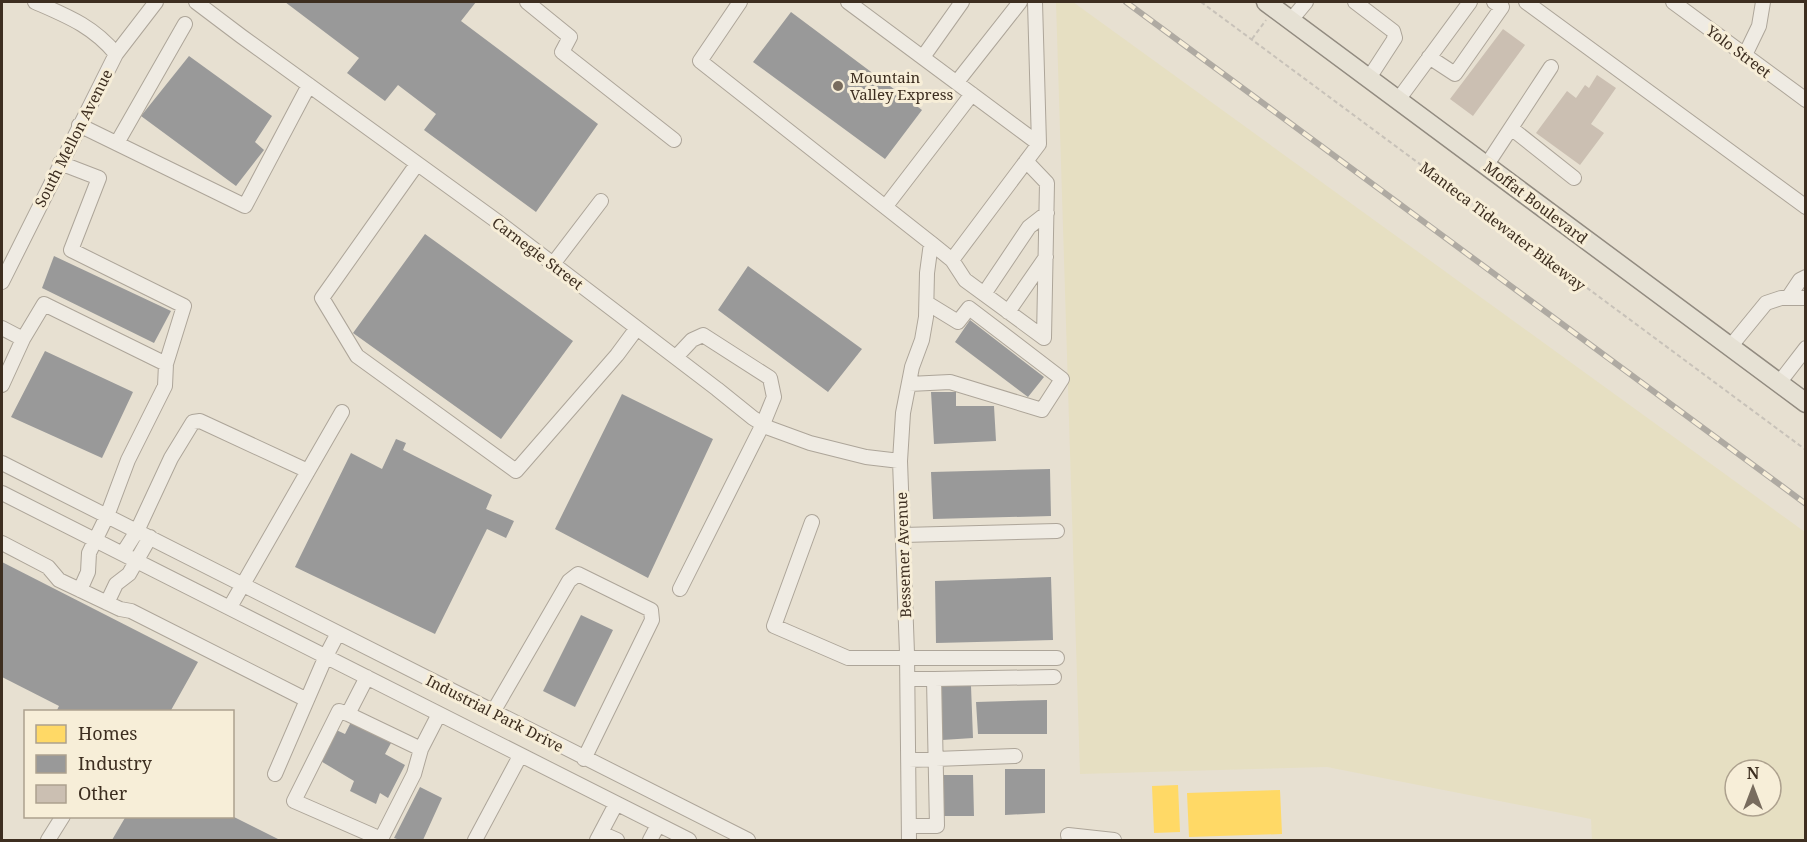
<svg xmlns="http://www.w3.org/2000/svg" width="1807" height="842" font-family="'Noto Serif',serif">
<style>
.farmland{fill:#e6dfc2;fill-rule:evenodd}
.homes{fill:#ffd966}
.industry{fill:#999}
.building{fill:#cbbfb2}
.lines{fill:none;stroke-linecap:round;stroke-linejoin:round}
.minor-casing{stroke:#ada599;stroke-width:16}
.major-casing{stroke:#928b80;stroke-width:21}
.path{stroke:#c8c2b9;stroke-width:2;stroke-dasharray:4.5 3;stroke-linecap:butt}
.minor{stroke:#efebe3;stroke-width:14}
.major{stroke:#e6e1d4;stroke-width:18}
.rail-casing{stroke:#afaaa2;stroke-width:6}
.rail{stroke:#f7eed8;stroke-width:4;stroke-dasharray:11;stroke-linecap:butt}
.poi-dot{fill:#786c5e;stroke:#f7eed8;stroke-width:2}
.labels{text-anchor:middle;dominant-baseline:central;stroke-width:6;stroke-linejoin:round;paint-order:stroke}
.street-label{font-size:15px;fill:#3d2e20;stroke:#f7eed8}
.poi-label{font-size:15px;fill:#3d2e20;stroke:#f7eed8;text-anchor:start}
</style>
<rect width="100%" height="100%" fill="#e7e0d1"/>
<path class="farmland" d="M1056,2H1073L1805,532V840H1592L1591,819L1327,767L1080,774ZM1735,770H1771V806H1735Z"/>
<path class="homes" d="M1178,785L1180,832L1154,833L1152,786Z
M1280,790L1282,834L1189,837L1187,793Z"/>
<path class="industry" d="M285,2H476L461,21L598,124L536,212L424,130L436,114L398,85L385,101L347,73L359,58Z
M791,12L922,110L885,159L753,62Z
M189,56L272,116L255,142L264,150L236,186L141,116Z
M425,234L573,341L501,439L353,333Z
M54,256L171,311L154,343L42,288Z
M748,266L862,349L828,392L718,310Z
M970,320L1044,377L1028,397L955,342Z
M45,351L133,392L102,458L11,417Z
M931,392H956V406H994L996,441L934,444Z
M622,394L713,439L648,578L555,529Z
M396,439L406,443L403,450L492,495L486,509L514,521L506,538L487,529L435,634L295,567L351,453L382,469Z
M1050,469L1051,516L933,519L931,472Z
M2,562L198,662L170,712H56L59,706L2,677Z
M1051,577L1053,640L936,643L935,581Z
M581,615L613,630L575,707L543,691Z
M941,686H971L973,738L942,740Z
M1047,700V734H978L976,702Z
M351,722L391,743L385,754L405,765L388,798L380,793L376,804L350,791L354,781L319,760L334,729L345,734Z
M1005,769H1045V813L1005,815Z
M942,775H973L974,816H942Z
M420,787L442,798L423,840H400L394,838Z
M126,816H232L280,840H112Z"/>
<path class="building" d="M1503,29L1525,45L1473,116L1450,99Z
M1597,75L1616,88L1591,124L1604,133L1580,165L1536,133L1567,91L1576,98L1585,85L1589,88Z"/>
<g class="lines">
<g class="minor-casing">
<path id="minor" d="M35,2C67,16 93,26 116,54
M196,2L241,36L498,222L717,389L753,418L769,428L810,443L866,457L900,461
M527,2L570,37L562,52L674,140
M740,2L700,61L931,243L927,273L926,317L922,340L912,367L903,413L900,461L907,653L909,840
M848,2L1039,144
M1355,2L1393,31L1395,38L1369,78
M1526,2L1806,207
M1673,2L1806,100
M1291,20L1306,2
M1745,55L1759,26L1763,2
M923,57L962,2
M1429,57L1455,74L1502,7L1494,2
M957,82L1020,2
M1398,100L1470,2
M79,125L245,206L309,85
M1511,128L1574,178
M117,143L185,24
M1026,161L1047,183L1044,338
M417,164L322,298L357,356L516,471L617,355L637,328
M1486,166L1551,67
M886,206L972,94
M931,243L952,260L1039,144L1035,2
M952,260L965,280L1044,338
M553,264L601,201
M2,282L116,54L156,2
M984,294L1029,227L1047,213
M1788,298L1800,280L1806,277
M1008,312L1046,257
M2,328L23,339L2,385
M23,339L44,304L166,364L184,306L71,250L99,178L60,163
M1730,347L1766,303L1781,298H1806
M676,357L692,340L703,335L770,378L774,397L763,424L680,589
M1779,383L1806,348
M909,384L950,382L1042,410L1062,379L969,308L958,322L927,303
M2,463L748,840
M2,493L689,840
M812,522L774,626L848,658H1057
M903,535L1057,531
M2,543L48,567L59,580L120,609L131,611L307,700
M123,553L137,531L171,458L193,422L200,421L308,471L342,412
M80,590L88,572L89,553L107,516L128,460L165,386L166,364
M107,603L116,584L129,574L150,537
M230,607L308,471
M908,679H934L937,826H909
M934,679L1054,677
M493,712L569,581L578,574L651,610L652,620L584,759
M348,714L339,711L294,801L381,839L414,774L421,749L348,714L367,677
M421,749L439,714
M909,760L1015,756
M275,774L326,656L338,633
M601,833L617,840
M48,840L63,816
M475,840L520,756
M597,840L616,804
M650,840L658,825
M1069,840L1068,835L1114,840"/>
</g>
<g class="major-casing">
<path id="major" d="M1266,2L1806,403"/>
</g>
<path class="path" d="M1201,2L1806,450
M1252,39L1266,20"/>
<use href="#minor" class="minor"/>
<use href="#major" class="major"/>
<g class="rail-casing">
<path id="rail" d="M1126,2L1806,504"/>
</g>
<use href="#rail" class="rail"/>
</g>
<circle class="poi-dot" cx="838" cy="86" r="6"/>
<g class="labels">
<g class="street-label">
<text transform="translate(1739 51) rotate(37)">Yolo Street</text>
<text transform="translate(73 138) rotate(-63)">South Mellon Avenue</text>
<text transform="translate(1536 202) rotate(37)">Moffat Boulevard</text>
<text transform="translate(1503 226) rotate(37)">Manteca Tidewater Bikeway</text>
<text transform="translate(538 253) rotate(37)">Carnegie Street</text>
<text transform="translate(903 555) rotate(-92)">Bessemer Avenue</text>
<text transform="translate(495 713) rotate(27)">Industrial Park Drive</text>
</g>
<g class="poi-label">
<text x="850" y="77">Mountain<tspan x="850" dy="17">Valley Express</tspan></text>
</g>
</g>
<rect width="1807" height="842" fill="none" stroke="#3d2e20" stroke-width="6"/>
<rect x="24" y="710" width="210" height="108" fill="#f7eed8" stroke="#ada18e" stroke-width="1.5"/>
<rect x="36" y="725" width="30" height="18" fill="#ffd966" stroke="#ada18e" stroke-width="1.5"/>
<text x="78" y="740" font-size="18" fill="#3d2e20">Homes</text>
<rect x="36" y="755" width="30" height="18" fill="#999999" stroke="#ada18e" stroke-width="1.5"/>
<text x="78" y="770" font-size="18" fill="#3d2e20">Industry</text>
<rect x="36" y="785" width="30" height="18" fill="#cbbfb2" stroke="#ada18e" stroke-width="1.5"/>
<text x="78" y="800" font-size="18" fill="#3d2e20">Other</text>
<g transform="translate(1753 788)"><circle r="28" fill="#f7eed8" stroke="#ada18e" stroke-width="1.5"/>
<path d="M0-4.5L10 22L0 15L-10 22Z" fill="#786c5e"/>
<text y="-9" font-size="16" font-weight="bold" text-anchor="middle" fill="#3d2e20">N</text>
</g>
</svg>
